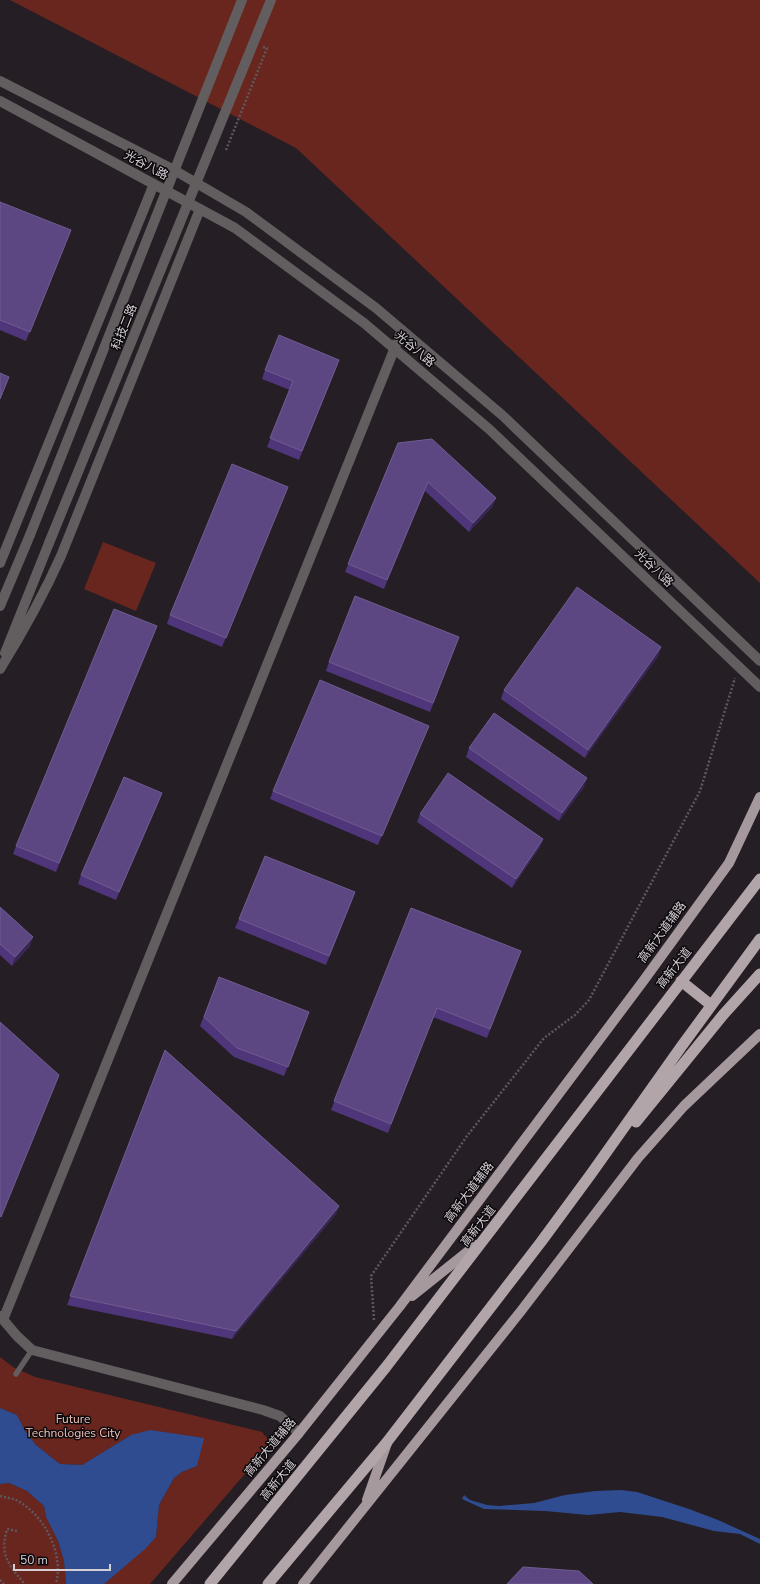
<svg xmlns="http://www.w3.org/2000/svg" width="760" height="1584" font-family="'Nunito Sans','Noto Sans SC',sans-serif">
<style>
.green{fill:#69261e}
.water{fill:#304c91}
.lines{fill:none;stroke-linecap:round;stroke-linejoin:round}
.path{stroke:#5e585e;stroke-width:2.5;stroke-dasharray:2 2;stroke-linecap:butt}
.service{stroke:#625d5e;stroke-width:5.5}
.tertiary{stroke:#625d5e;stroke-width:10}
.primary{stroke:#a5999d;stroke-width:10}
.trunk{stroke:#b2a5a9;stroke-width:11}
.tertiary-bridge{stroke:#625d5e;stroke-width:10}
.wall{fill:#4f367a}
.shaded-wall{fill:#382654}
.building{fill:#5d4783;stroke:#705c90}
.labels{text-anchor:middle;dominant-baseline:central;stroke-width:3;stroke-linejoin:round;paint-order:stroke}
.street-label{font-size:12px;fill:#d4cfd4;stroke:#0c090c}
.park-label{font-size:12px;fill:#f2c0b7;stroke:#0c090c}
</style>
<rect width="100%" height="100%" fill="#251e25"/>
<path class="green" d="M10,0H760V583L296,148Z
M103,542L156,563L136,611L84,589Z
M0,1357L13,1367L35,1377L262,1432L268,1439L269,1446L150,1584H104L156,1537L159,1505L174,1478L182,1472L197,1466L203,1438L190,1436L131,1435L82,1465L60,1464L36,1445L25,1431L17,1415L0,1408Z
M9,1483L27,1491L44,1506L46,1517L58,1541L64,1561L66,1584H0V1484Z"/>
<path class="water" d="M0,1408L17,1415L25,1431L36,1445L60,1464L82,1465L131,1435L150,1430L204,1438L197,1466L182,1472L174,1478L159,1505L156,1537L145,1549L104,1584H66L64,1561L58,1541L46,1517L44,1506L27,1491L9,1483L0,1484Z
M621,1490L637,1492L689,1509L718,1520L760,1539V1544L740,1534L714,1531L662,1517L620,1512L588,1515L545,1511L484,1509L462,1499L464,1495L470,1500L487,1505L499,1506L534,1503L565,1495L596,1491Z"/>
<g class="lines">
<path class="path" d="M226,150L267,48L263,47
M374,1320L371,1276L467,1136L544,1038L575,1015L589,1000L700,791L735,678
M0,1496C6,1498 13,1498 18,1501C45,1516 64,1554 56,1584
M17,1531L7,1529C0,1554 7,1563 23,1582V1584
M0,1580L4,1584"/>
<path class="service" d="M16,1374L32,1350"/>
<path class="tertiary" d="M0,81L174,170L246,212L376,308L502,415L760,661
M0,101L235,228L364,323L489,429L760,687
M0,563L154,184
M0,606L30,535
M5,653L49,543
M0,669C23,632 43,596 61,556L200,209
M0,1316L17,1336L32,1350L263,1410L280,1416L299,1433
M3,1320L402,330"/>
<path class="primary" d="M412,1296L476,1245
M367,1500L387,1443
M172,1584L299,1433L400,1306L644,980L729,863L760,797
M303,1584L521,1311L638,1158L684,1106L760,1034"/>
<path class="trunk" d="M681,981L711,1005
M636,1122L723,1015L760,974
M210,1584L386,1367L760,879
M268,1584L387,1442L541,1242L591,1174L681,1047L760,939"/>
<path class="tertiary-bridge" d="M30,535L242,0
M49,543L271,0"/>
</g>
<path class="wall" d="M0,202L67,239L26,341L0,330Z
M339,360L299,460L267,447L290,390L262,379L265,370Z
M398,443L496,498L492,507L469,532L425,491L384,589L345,572Z
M284,496L222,647L167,624L170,615Z
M157,626L56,872L13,854L16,846Z
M456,645L430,712L326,671L329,662Z
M661,647L658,656L585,758L501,699L504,690Z
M425,735L378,845L270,799L273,791Z
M469,748L584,787L559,821L466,757Z
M159,801L116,900L78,884L81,875Z
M420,814L543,839L540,847L512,888L417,822Z
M352,901L326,965L235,928L239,919Z
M0,907L30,946L12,966L0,955Z
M411,908L521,951L487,1038L433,1017L388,1133L331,1110Z
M219,977L309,1012L284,1076L234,1057L200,1026Z
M165,1050L339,1206L336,1214L232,1339L67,1305Z"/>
<path class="shaded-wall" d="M339,360L336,369L299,460L302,451Z
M428,482L425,491L384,589L387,580Z
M288,487L284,496L222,647L226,638Z
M496,498L492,507L469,532L473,523Z
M157,626L154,635L56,872L59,863Z
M661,647L658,656L585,758L588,750Z
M429,726L425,735L378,845L382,836Z
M587,778L584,787L559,821L562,813Z
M162,793L159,801L116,900L119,892Z
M543,839L540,847L512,888L516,879Z
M355,892L352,901L326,965L329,956Z
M33,937L30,946L12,966L15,957Z
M59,1075L56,1084L0,1220V1219Z
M339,1206L336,1214L232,1339L236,1331Z"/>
<path class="building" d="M0,202L71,230L30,332L0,320Z
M279,335L339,360L302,451L270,438L293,381L265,370Z
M0,373L9,377L0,399Z
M432,439L496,498L473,523L428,482L387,580L348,564L398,443Z
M232,464L288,487L226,638L170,615Z
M577,587L661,647L588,750L504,690Z
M355,596L459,637L433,703L329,662Z
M114,609L157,626L59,863L16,846Z
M320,680L429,726L382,836L273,791Z
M494,713L587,778L562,813L469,748Z
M448,773L543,839L516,879L420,814Z
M124,777L162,793L119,892L81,875Z
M265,856L355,892L329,956L239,919Z
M0,907L33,937L15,957L0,944Z
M411,908L521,951L490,1029L437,1008L391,1124L334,1101Z
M219,977L309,1012L288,1067L237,1048L204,1017Z
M0,1022L59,1075L1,1217L0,1216Z
M165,1050L339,1206L236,1331L70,1296Z
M523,1567L579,1571L593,1584H507Z"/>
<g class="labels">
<g class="street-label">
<text transform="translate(146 165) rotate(28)">光谷八路</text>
<text transform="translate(124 327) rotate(-68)">科技二路</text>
<text transform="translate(415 349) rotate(40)">光谷八路</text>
<text transform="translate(654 568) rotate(44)">光谷八路</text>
<text transform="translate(662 932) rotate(-54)">高新大道辅路</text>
<text transform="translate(674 968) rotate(-52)">高新大道</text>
<text transform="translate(469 1192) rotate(-53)">高新大道辅路</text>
<text transform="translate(478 1226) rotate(-52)">高新大道</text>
<text transform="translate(270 1447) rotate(-50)">高新大道辅路</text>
<text transform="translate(278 1480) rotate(-51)">高新大道</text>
</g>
<g class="park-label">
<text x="73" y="1419">Future<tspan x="73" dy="14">Technologies City</tspan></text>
</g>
</g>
<path d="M14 1564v6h96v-6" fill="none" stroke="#d4cfd4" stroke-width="2"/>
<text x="20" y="1564" font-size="12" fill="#d4cfd4" stroke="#0c090c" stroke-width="3" paint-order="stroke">50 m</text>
</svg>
